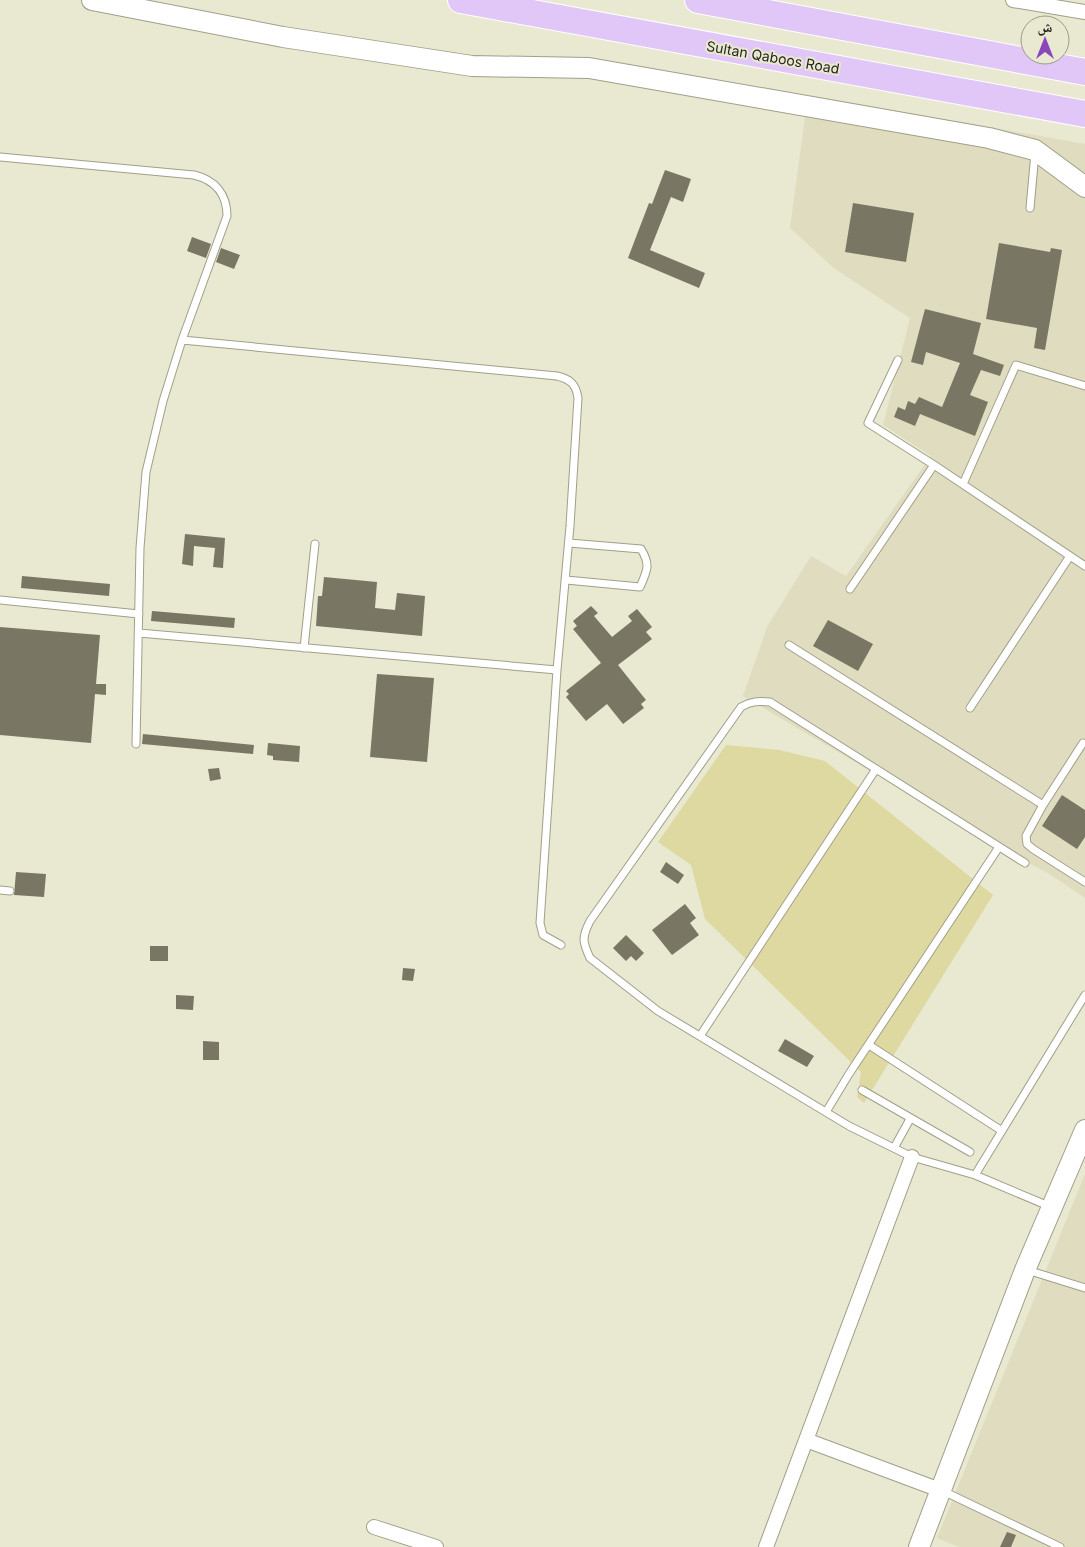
<svg xmlns="http://www.w3.org/2000/svg" width="1085" height="1547" font-family="Inter,'Noto Naskh Arabic',sans-serif">
<style>
.built{fill:#dfdcbf}
.green{fill:#ded9a1}
.building{fill:#797763}
.lines{fill:none;stroke-linecap:round;stroke-linejoin:round}
.lane-casing{stroke:#a19f8a;stroke-width:9}
.street-casing{stroke:#a19f8a;stroke-width:16}
.secondary-casing{stroke:#a19f8a;stroke-width:22}
.highway-casing{stroke:#fff;stroke-width:28}
.lane{stroke:#fff;stroke-width:7}
.street{stroke:#fff;stroke-width:14}
.secondary{stroke:#fff;stroke-width:20}
.highway{stroke:#e1c7f7;stroke-width:26}
.labels{text-anchor:middle;dominant-baseline:central;stroke-width:4;stroke-linejoin:round;paint-order:stroke}
.street-label{font-size:14px;fill:#28271e;stroke:#e9e8d1}
</style>
<rect width="100%" height="100%" fill="#e9e8d1"/>
<path class="built" d="M808,95L1085,144V898L1048,873L1011,854L743,696L767,627L811,556L846,576L931,456L883,425L910,318L835,269L790,228Z
M1085,1174V1547H959L937,1538Z"/>
<path class="green" d="M726,745L779,750L825,761L993,895L864,1103L857,1097L861,1072L705,919L691,865L658,842Z"/>
<path class="building" d="M665,170L691,179L683,202L671,197L650,250L705,273L699,288L628,258L649,203L652,204Z
M853,203L914,213L906,262L845,252Z
M192,237L211,244L206,258L187,251Z
M999,243L1050,252L1051,248L1062,250L1045,350L1034,348L1037,328L986,319Z
M221,248L240,255L234,269L216,262Z
M925,309L981,323L973,354L1004,365L1000,376L981,370L970,395L988,402L975,436L920,414L915,426L894,417L898,407L905,410L908,401L915,404L919,397L942,407L960,363L926,352L923,365L911,362Z
M185,534L225,538L223,568L213,567L215,548L194,546L193,566L182,564Z
M22,576L110,584L109,596L21,588Z
M324,577L377,582L375,608L395,610L397,593L425,596L422,636L316,626L318,596H322Z
M591,606L598,613L594,616L612,637L632,621L628,616L637,609L652,627L646,632L652,639L618,665L646,700L641,704L644,708L623,724L607,704L586,721L566,697L569,694L566,691L601,663L573,629L577,626L573,621Z
M152,611L235,618L234,628L151,621Z
M828,620L873,644L858,671L813,646Z
M0,627L100,635L96,684H106V695L95,694L91,743L0,735Z
M377,674L434,678L427,762L370,757Z
M143,734L254,745L253,754L142,744Z
M268,743L300,746L299,762L273,760V756L267,755Z
M219,768L221,779L210,781L208,769Z
M1062,795L1085,810V837L1077,849L1042,826Z
M666,862L684,875L678,884L660,872Z
M16,872L46,874L44,897L14,895Z
M685,904L696,918L690,923L699,935L672,955L652,930Z
M626,935L644,953L636,961L631,956L626,961L613,948Z
M150,946H168V961H150Z
M403,968L415,969L413,981L402,980Z
M176,995L194,996L193,1010L176,1009Z
M785,1039L814,1056L807,1067L778,1051Z
M203,1041L219,1042V1060H203Z
M1007,1532L1016,1535L1011,1547H1000Z"/>
<g class="lines">
<g class="lane-casing">
<path id="lane" d="M0,157L194,175C215,180 227,194 227,216L182,340L163,401L146,472L140,548L136,744
M1030,208L1035,153
M182,340L557,376C570,379 576,384 578,398L570,526L557,670L540,923L543,935L561,945
M898,360L868,423L934,465L1085,566
M963,484L1016,365L1085,386
M566,580L640,587C647,571 651,565 641,549L569,543
M850,589L934,465
M0,600L139,614
M139,633L557,670
M789,645L1043,805L1026,836L1027,844L1033,849L1085,882
M304,648L315,544
M970,708L1070,556
M1043,805L1083,743
M1025,863L770,702C759,701 751,701 741,707L590,921C582,937 582,941 590,958L658,1011L849,1126L912,1157L975,1175L1085,995
M0,890L10,891
M700,1036L876,769
M869,1045L1002,1131
M862,1090L970,1152
M826,1112L849,1074L999,847
M894,1148L910,1119
M975,1175L1051,1207
M1027,1270L1085,1288
M943,1491L1060,1547"/>
</g>
<g class="street-casing">
<path id="street" d="M1013,0L1085,12
M806,1440L940,1490
M374,1527L436,1547
M766,1547L912,1157"/>
</g>
<g class="secondary-casing">
<path id="secondary" d="M92,0L283,37L472,66L589,68L989,138L1035,150L1085,187
M919,1547L1025,1270L1085,1130"/>
</g>
<g class="highway-casing">
<path id="highway" d="M461,0L1085,114
M698,0L1085,72"/>
</g>
<use href="#lane" class="lane"/>
<use href="#street" class="street"/>
<use href="#secondary" class="secondary"/>
<use href="#highway" class="highway"/>
</g>
<g class="labels">
<g class="street-label">
<text transform="translate(773 57) rotate(10)">Sultan Qaboos Road</text>
</g>
</g>
<g transform="translate(1045 40)"><circle r="24" fill="#e9e8d1" stroke="#9c9b89"/>
<path d="M0-4L9 19L0 12L-9 19Z" fill="#8b46ba"/>
<text y="-8" font-size="14" font-weight="bold" text-anchor="middle" fill="#28271e">ش</text>
</g>
</svg>
